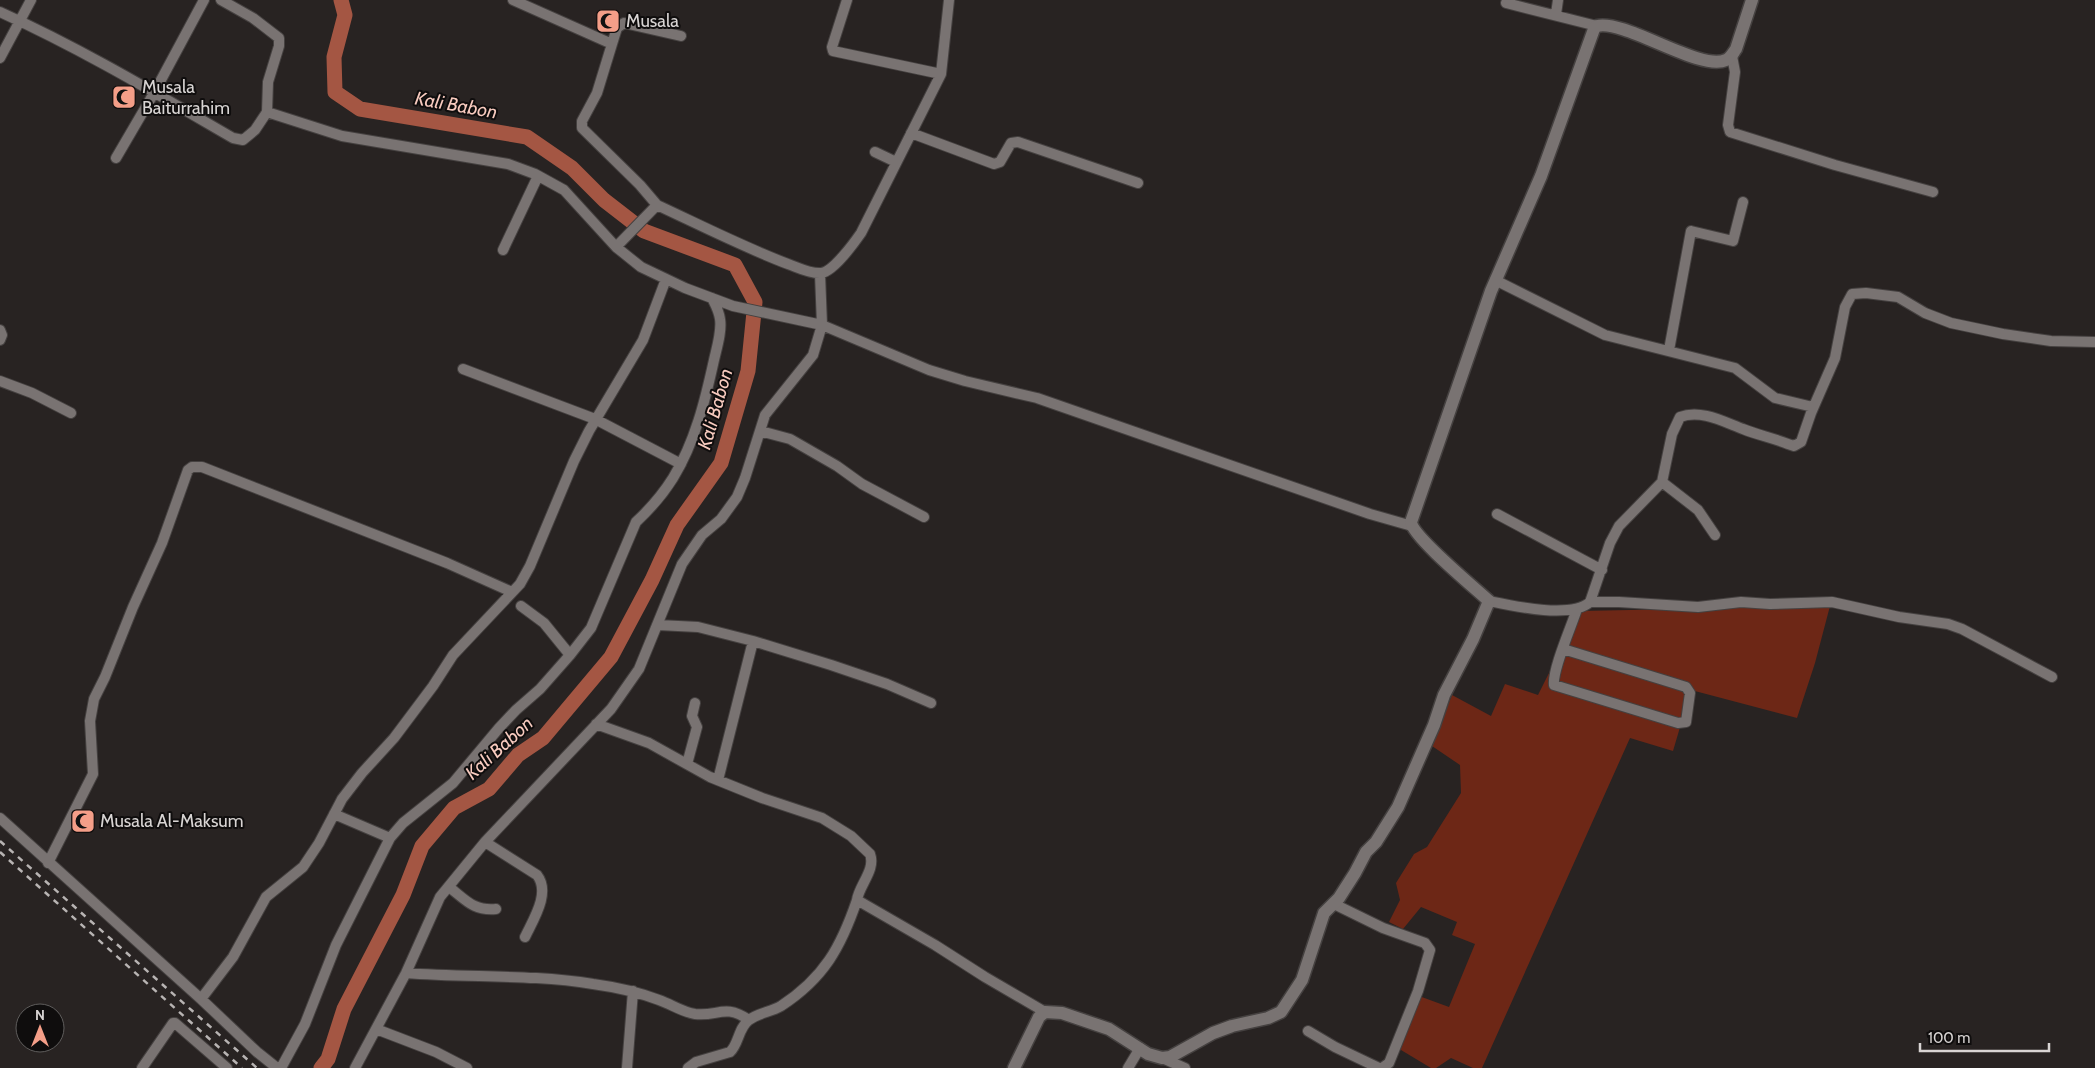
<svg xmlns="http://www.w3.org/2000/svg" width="2095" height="1068" font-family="Cabin,sans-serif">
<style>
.green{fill:#6d2716}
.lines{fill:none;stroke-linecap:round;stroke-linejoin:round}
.river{stroke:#a45643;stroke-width:15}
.minor-casing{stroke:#454140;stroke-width:12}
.tertiary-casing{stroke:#454140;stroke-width:15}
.minor{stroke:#797372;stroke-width:10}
.tertiary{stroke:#797372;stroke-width:12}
.rail{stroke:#b8b4b3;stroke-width:2.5;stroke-dasharray:6 6;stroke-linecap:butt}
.labels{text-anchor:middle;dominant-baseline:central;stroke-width:4;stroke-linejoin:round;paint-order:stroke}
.poi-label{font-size:18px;fill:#d8d4d3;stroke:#0f0d0d;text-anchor:start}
.water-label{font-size:19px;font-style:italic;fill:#f8cbbf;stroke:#0f0d0d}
</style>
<rect width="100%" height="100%" fill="#282322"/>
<path class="green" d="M1830,606L1815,663L1797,718L1691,690L1673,751L1630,738L1482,1068H1473L1451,1058L1436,1068H1431L1396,1047L1419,996L1449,1007L1475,944L1452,935L1457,922L1421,907L1403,929L1389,922L1400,900L1396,883L1414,854L1427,847L1461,793L1460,765L1432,746L1452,695L1491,716L1505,684L1538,695L1580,611Z"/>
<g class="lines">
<path class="river" d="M321,1068L328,1059L344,1009L403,895L422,846L454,808L489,789L518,755L543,738L611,657L652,580L677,525L721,463L748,371L755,302L735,265L644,231L604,200L572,168L527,137L360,109L335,92L334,57L345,15L341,0"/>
<g class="minor-casing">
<path id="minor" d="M513,0L612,44L617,28L624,23L681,36
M847,0L832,47L833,51L941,74
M1506,3L1597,26
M0,12C80,48 157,94 233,138L243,140L255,130L267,112L268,82L279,46V38L253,18L221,0
M1556,14L1558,0
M612,44L597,93L582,121V128L640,185L657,205L616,247
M1732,56L1735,72L1728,125L1730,132L1835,165L1933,192
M0,58L31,0
M267,112L342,136L508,164L535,174L564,190L616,247L641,267L685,288L733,306L822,325L820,274
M911,133L994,164L1000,162L1011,143L1018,142L1138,183
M875,152L896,162
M116,158L154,93L204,0
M657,205C700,225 743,247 788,264C797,267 810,274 821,273C833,272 854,243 861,233L941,74L949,0
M503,250L538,176
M1495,280L1605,335L1735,368L1775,398L1813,407
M0,330L2,335L0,340
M1669,350L1691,231L1733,241L1743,202
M463,369L595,419L681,464
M0,381L32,393L71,413
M760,431L790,439L837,466L862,484L924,517
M1662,482L1698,510L1715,535
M1497,514L1602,570
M1489,601C1513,606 1571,619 1590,602L1610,543L1619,526L1662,482L1672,434L1680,417C1701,409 1724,422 1743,429C1758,435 1773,438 1788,444L1794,446L1801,442L1811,413L1835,358L1845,307L1852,294L1866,293L1898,297L1925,313L1951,323L2003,334L2051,341L2095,342
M1590,602H1619L1698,607L1741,602L1770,604L1832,602L1899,617L1948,624L1962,629L2052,677
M521,606L544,623L570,655
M658,625L698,627L753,641L831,665L887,684L931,703
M1563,649L1686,687L1690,693L1686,722L1678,723L1554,685C1552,670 1572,625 1577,609
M596,724L649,743L710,777L762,798L822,818L851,836L870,854C876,870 859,885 857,900L935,945L985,977L1045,1012
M687,764L697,727L692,716L695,703
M718,780L753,641
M334,814L390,838
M0,818L201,999L257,1052L277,1068
M485,842L537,875C551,893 533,920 525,937
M48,863L93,774L90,721L94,699L105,677L133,607L162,543L188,470L192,467H202L447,563L512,592
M449,887C466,900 473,911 496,909
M1334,904L1383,928L1425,943L1430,950L1418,991L1389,1063L1382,1068
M406,973C468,978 531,974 593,984C615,987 638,992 659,1000C671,1004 682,1012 695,1014C718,1017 724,1003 749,1020
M201,999L233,957L266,897L303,867L319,843L342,799L362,773L394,738L433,686L453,655L520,584L530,566L574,461L589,431L643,340L666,279
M376,1029L436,1052L467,1068
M1308,1031L1335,1047L1379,1068
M1162,1058L1185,1068
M142,1068L173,1023H175L227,1068
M281,1068L305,1024L336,945L390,838L403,823L453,783L499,728L516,710L540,689L570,655L591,628L636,522C650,509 663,494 673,478C695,442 705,401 714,360C717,347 722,331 720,319C719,311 715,304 712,298
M355,1068L406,973L440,897L485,842L611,709L639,669L682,564L702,535L721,519L737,497L745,478L765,415L813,355L822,325L929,370L965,381L1037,398L1370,514L1412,526
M627,1068L633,991
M688,1068L696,1062L730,1052C739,1044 738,1028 749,1020C758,1013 771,1012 781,1006C824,978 841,947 857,900
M1128,1068L1140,1048"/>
</g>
<g class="tertiary-casing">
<path id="tertiary" d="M1014,1068L1039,1017L1045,1012L1062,1013L1109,1029L1148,1054L1162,1058L1170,1057L1213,1033L1232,1026L1268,1018L1281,1012L1302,980L1324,913L1339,898L1355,873L1366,852L1376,842L1398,807L1434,725L1444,695L1473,639L1489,601C1475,588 1413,537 1411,522L1491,291L1541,176L1594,29L1597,26C1625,19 1700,72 1726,60C1731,58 1733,53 1736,49L1752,0"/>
</g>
<use href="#minor" class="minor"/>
<use href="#tertiary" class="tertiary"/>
<path class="rail" d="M0,841L257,1068
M0,852L242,1068"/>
</g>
<defs>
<g id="mosque-square" transform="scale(1.25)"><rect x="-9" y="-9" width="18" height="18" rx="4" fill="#f49e88" stroke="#0f0d0d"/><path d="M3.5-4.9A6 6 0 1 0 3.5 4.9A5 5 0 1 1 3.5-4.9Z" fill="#111"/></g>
</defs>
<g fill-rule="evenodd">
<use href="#mosque-square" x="608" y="21"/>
<use href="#mosque-square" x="124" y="97"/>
<use href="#mosque-square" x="83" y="821"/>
</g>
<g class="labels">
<g class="poi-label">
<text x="626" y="21">Musala</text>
<text x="142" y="87">Musala<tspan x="142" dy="21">Baiturrahim</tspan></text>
<text x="100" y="821">Musala Al-Maksum</text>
</g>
<g class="water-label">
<text transform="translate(456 105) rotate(10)">Kali Babon</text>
<text transform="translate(715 409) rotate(-74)">Kali Babon</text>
<text transform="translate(499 748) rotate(-42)">Kali Babon</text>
</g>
</g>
<g transform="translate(40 1028)"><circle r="24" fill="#0f0d0d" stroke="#5f5d5c"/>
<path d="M0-4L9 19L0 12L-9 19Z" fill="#f49e88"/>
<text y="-8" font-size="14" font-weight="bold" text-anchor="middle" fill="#d8d4d3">N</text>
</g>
<path d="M1920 1043v8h129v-8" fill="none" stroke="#d8d4d3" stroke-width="2.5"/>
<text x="1928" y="1043" font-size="15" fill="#d8d4d3" stroke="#0f0d0d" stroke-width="4" paint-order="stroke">100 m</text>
</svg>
